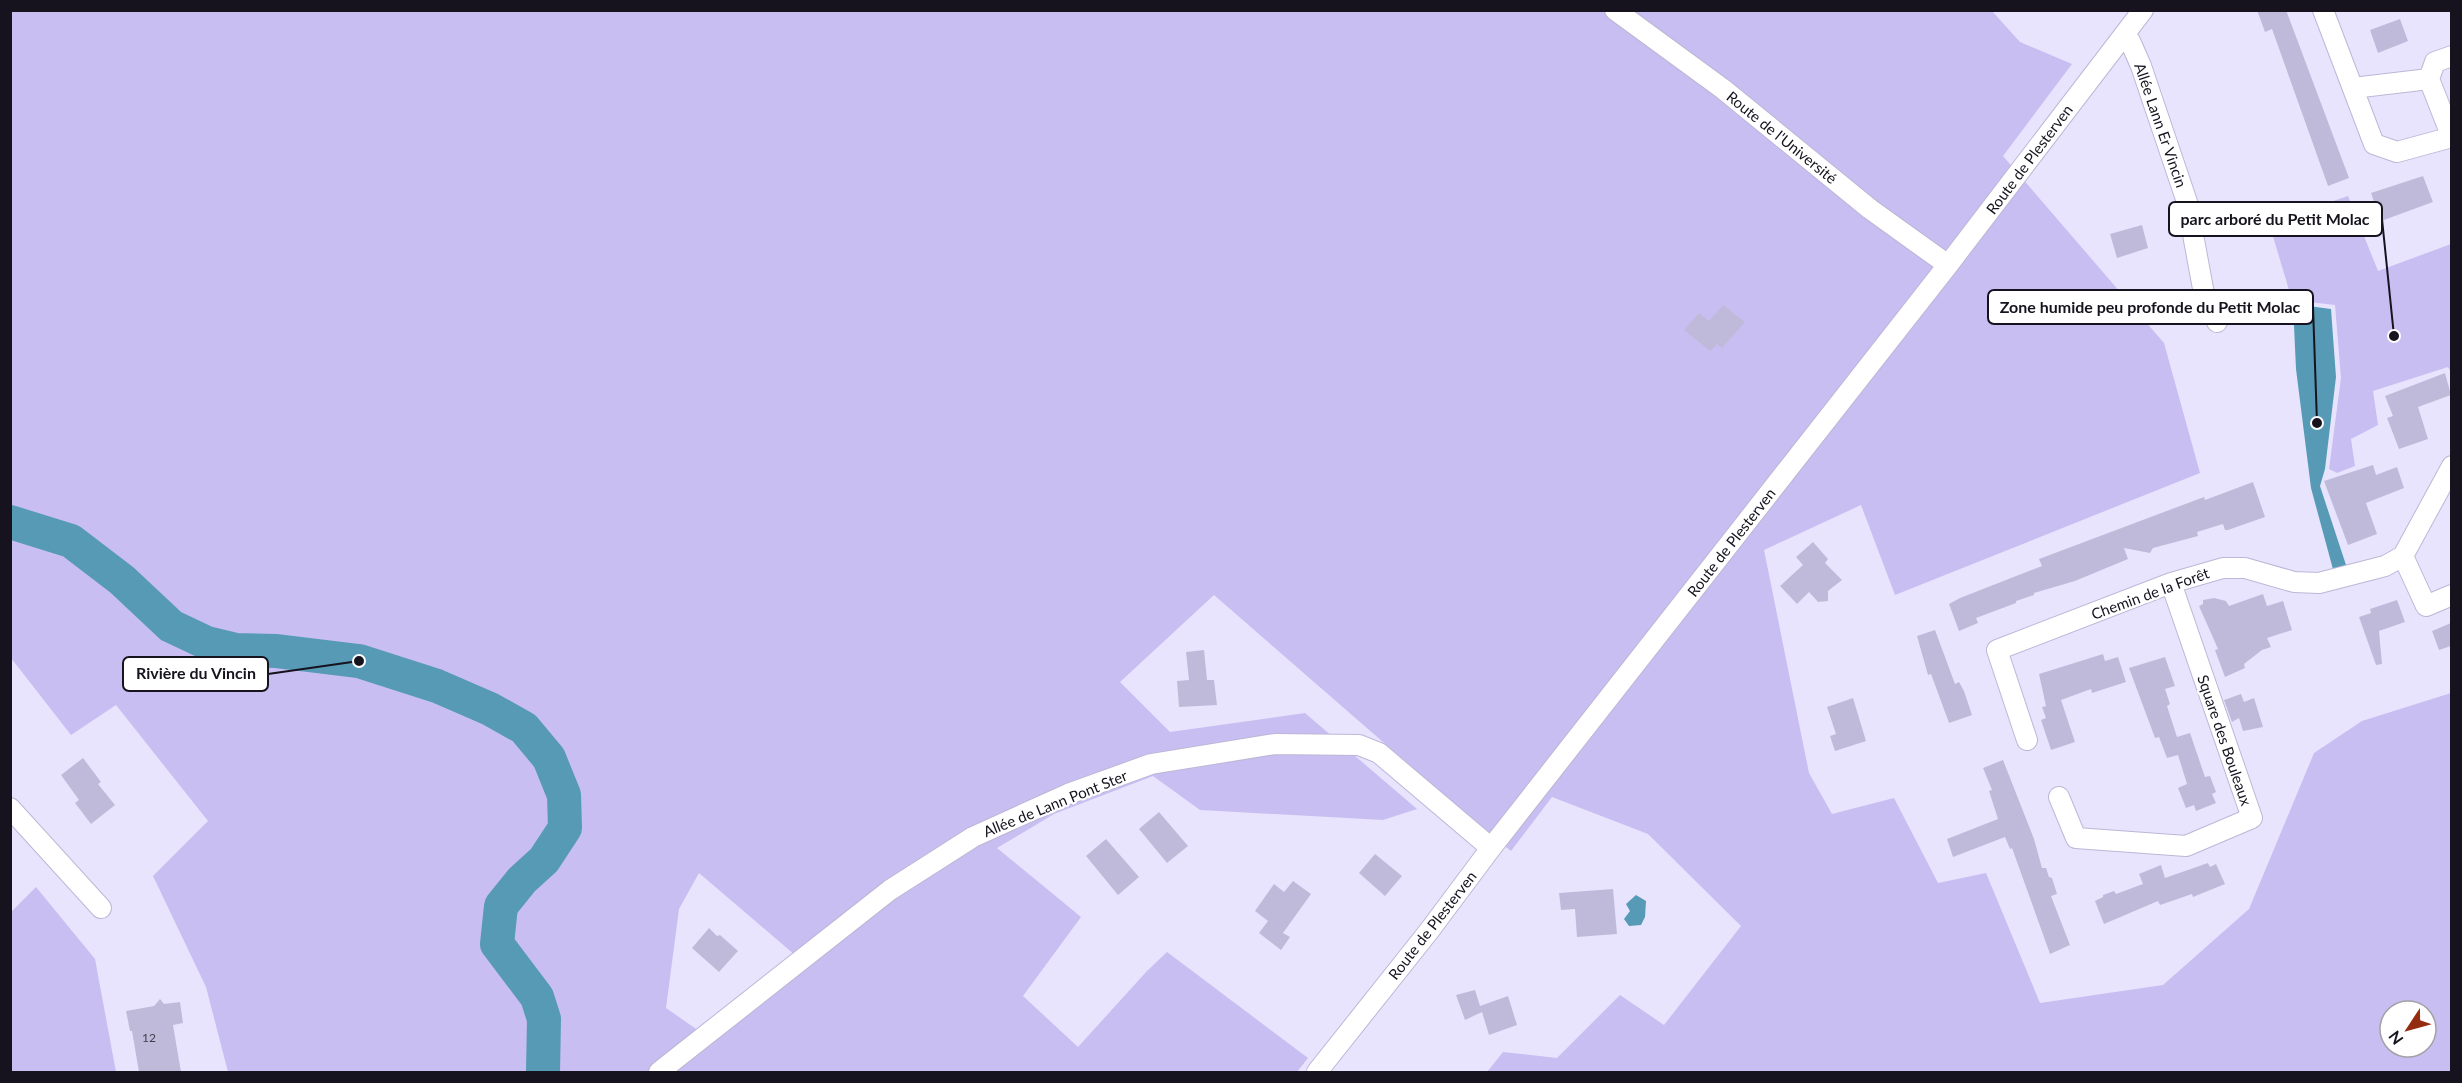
<svg xmlns="http://www.w3.org/2000/svg" width="2462" height="1083" font-family="Lato,sans-serif">
<style>
.green{fill:#c8bef1;fill-rule:evenodd}
.water{fill:#569ab6}
.lines{fill:none;stroke-linecap:round;stroke-linejoin:round}
.river{stroke:#569ab6;stroke-width:34}
.building{fill:#c0bada}
.minor-casing{stroke:#bcb7d6;stroke-width:22}
.minor{stroke:#fff;stroke-width:20}
.labels{text-anchor:middle;dominant-baseline:central;stroke-width:4.5;stroke-linejoin:round;paint-order:stroke}
.number-label{font-size:12px;fill:#403d4d}
.street-label{font-size:15px;fill:#16131e;stroke:#fff}
.leader{fill:none;stroke:#16131e;stroke-width:2}
.callout-dot{fill:#16131e;stroke:#fff;stroke-width:2}
.callout{fill:#fff;stroke:#16131e;stroke-width:2}
.callout-label{font-size:16px;text-anchor:middle;font-weight:bold;fill:#16131e}
</style>
<rect width="100%" height="100%" fill="#e8e4fe"/>
<path class="green" d="M10,11H1992L2020,42L2072,64L2003,156L2164,343L2200,473L1895,595L1861,505L1764,550L1809,773L1832,814L1894,798L1938,883L1986,873L2040,1003L2163,985L2249,909L2314,753L2362,721L2451,693V1072H1487L1503,1052L1557,1058L1620,995L1664,1025L1741,926L1648,834L1552,797L1511,851L1483,829L1214,595L1120,682L1170,732L1305,713L1417,809L1383,820L1200,810L1153,776L1054,814L997,848L1081,917L1023,996L1078,1047L1147,971L1167,952L1308,1058L1297,1072H228L206,987L153,876L208,821L116,705L71,735L11,658ZM699,873L809,967L712,1040L666,1008L679,909ZM2390,1011H2426V1047H2390Z
M2348,196L2378,271L2451,244L2452,374L2448,367L2373,391L2378,425L2351,439L2355,466L2337,473L2329,469L2341,378L2335,305L2292,300L2269,223Z
M36,887L95,959L116,1072H11V912Z"/>
<path class="water" d="M2293,304L2331,309L2336,377L2325,469L2320,486L2347,568L2334,573L2311,488L2296,369Z
M1636,895L1646,901L1645,917L1641,925L1629,926L1624,919L1630,911L1626,904Z"/>
<g class="lines">
<path class="river" d="M10,522L71,541L122,580L171,626L207,643L236,650L277,651L359,661L437,686L490,709L524,728L549,758L564,795L565,828L544,860L522,880L501,906L497,944L537,997L544,1019L543,1072"/>
</g>
<path class="building" d="M2257,10H2286L2349,178L2328,186L2272,29L2265,32Z
M2400,19L2408,41L2378,53L2370,30Z
M2423,176L2433,202L2381,221L2371,193Z
M2142,225L2148,248L2117,258L2110,234Z
M1723,305L1745,322L1722,348L1717,344L1710,351L1684,330L1699,313L1709,321Z
M2445,373L2451,395L2418,407L2428,439L2399,449L2387,418L2393,416L2385,396Z
M2373,465L2376,475L2397,467L2404,488L2366,503L2377,534L2348,545L2324,481Z
M2253,482L2265,517L2228,530H2225L2223,524L2197,532L2198,536L2153,548L2150,553L2124,548L2128,559L2075,581L2034,593V595L2016,601V603L1976,618L1978,623L1959,631L1949,604L1960,598L2042,566L2039,559L2204,497L2205,500Z
M1813,542L1828,559L1825,563L1842,580L1828,591V601L1818,602L1809,592L1797,604L1780,586L1803,565L1796,557Z
M2263,594L2267,606L2283,601L2292,630L2267,638L2271,647L2262,650L2244,664L2245,668L2225,677L2215,650L2218,649L2199,606L2203,604V600L2214,598L2226,601L2229,606Z
M2397,600L2405,622L2379,631L2382,664L2376,665L2359,617L2371,613L2370,609Z
M2451,623V646L2439,650L2432,631Z
M1935,630L1955,684L1959,682L1964,691L1972,715L1949,723L1931,674L1928,675L1917,636Z
M1204,650L1207,680H1214L1217,705L1179,707L1177,681L1189,680L1186,652Z
M2103,654L2105,661L2118,657L2126,682L2092,693L2091,689L2061,700L2075,742L2051,750L2041,720L2046,718L2042,707L2046,706L2039,674Z
M2165,657L2175,686L2165,689L2170,704L2167,706L2177,737L2190,733L2205,777L2210,776L2216,792L2212,794L2216,803L2196,811L2194,805L2186,808L2178,788L2187,784L2178,755L2167,758L2159,737L2155,738L2129,668Z
M2241,694L2244,702L2254,698L2263,727L2243,731L2239,718L2232,722L2224,700Z
M1853,698L1866,741L1835,751L1830,736L1836,734L1827,707Z
M83,758L101,782L98,784L115,805L91,824L75,803L79,800L61,775Z
M2003,760L2034,839L2042,868H2046L2049,877L2052,878L2057,894L2051,896L2070,945L2050,954L2012,848L2010,849L2005,837L1953,857L1947,839L1998,819L1989,791L1992,790L1983,768Z
M1159,812L1188,846L1167,863L1139,829Z
M1106,839L1139,877L1118,895L1086,856Z
M1375,854L1402,876L1385,896L1359,873Z
M2208,863L2210,867L2216,864L2225,884L2193,897L2192,894L2160,905L2158,901L2104,924L2095,901L2103,897V895L2114,891L2116,894L2143,884L2139,874L2161,865L2165,878Z
M1293,881L1311,894L1283,933L1290,937L1281,950L1259,933L1268,921L1255,911L1274,884L1284,892Z
M1613,889L1617,934L1577,937L1575,909L1561,910L1559,893Z
M709,928L717,936L720,935L738,951L719,972L692,948Z
M1475,990L1480,1006L1508,996L1517,1025L1489,1035L1482,1012L1465,1020L1456,995Z
M160,999L164,1004L180,1002L183,1023L173,1025L181,1072H139L132,1031H130L126,1011L154,1006Z"/>
<g class="lines">
<g class="minor-casing">
<path id="minor" d="M1615,10L1723,89L1870,209L1948,265
M2323,10L2374,144L2397,152L2452,137
M2124,35L2130,41L2141,66L2187,202L2204,294L2217,322
M2429,79L2435,62L2452,56
M2353,88L2429,79L2451,135
M2403,556L2426,606L2452,595
M2027,740L1997,650L2171,583L2223,568H2245L2294,582L2319,583L2385,566L2403,556L2452,466
M2059,797L2076,838L2186,846L2252,818L2171,583
M10,808L101,908
M659,1072L890,890L973,837L1068,794L1151,764L1275,744L1359,745L1379,753L1491,848
M1317,1072L1429,931L1491,848L1948,265L2143,10"/>
</g>
<use href="#minor" class="minor"/>
</g>
<g class="labels">
<g class="number-label">
<text x="149" y="1037">12</text>
</g>
<g class="street-label">
<text transform="translate(2161 125) rotate(71)">Allée Lann Er Vincin</text>
<text transform="translate(1782 137) rotate(39)">Route de l'Université</text>
<text transform="translate(2029 159) rotate(-53)">Route de Plesterven</text>
<text transform="translate(1731 542) rotate(-52)">Route de Plesterven</text>
<text transform="translate(2150 593) rotate(-20)">Chemin de la Forêt</text>
<text transform="translate(2225 740) rotate(71)">Square des Bouleaux</text>
<text transform="translate(1055 803) rotate(-22)">Allée de Lann Pont Ster</text>
<text transform="translate(1432 925) rotate(-52)">Route de Plesterven</text>
</g>
</g>
<path class="leader" d="M2394 336L2382 219M2317 423L2313 307M359 661L268 674"/>
<g class="callout-dot">
<circle cx="2394" cy="336" r="6"/>
<circle cx="2317" cy="423" r="6"/>
<circle cx="359" cy="661" r="6"/>
</g>
<g class="callout">
<rect x="2169" y="202" width="213" height="34" rx="6"/>
<rect x="1988" y="290" width="325" height="34" rx="6"/>
<rect x="123" y="657" width="145" height="34" rx="6"/>
</g>
<g class="callout-label">
<text x="2275" y="225">parc arboré du Petit Molac</text>
<text x="2150" y="313">Zone humide peu profonde du Petit Molac</text>
<text x="196" y="679">Rivière du Vincin</text>
</g>
<rect width="2462" height="1083" fill="none" stroke="#16131e" stroke-width="24"/>
<g transform="translate(2408 1029) rotate(234)"><circle r="28" fill="#ffffff" stroke="#a2a1a5" stroke-width="1.5"/>
<path d="M0-4.5L10 22L0 15L-10 22Z" fill="#942d10"/>
<text y="-9" font-size="16" font-weight="bold" text-anchor="middle" fill="#16131e">N</text>
</g>
</svg>
